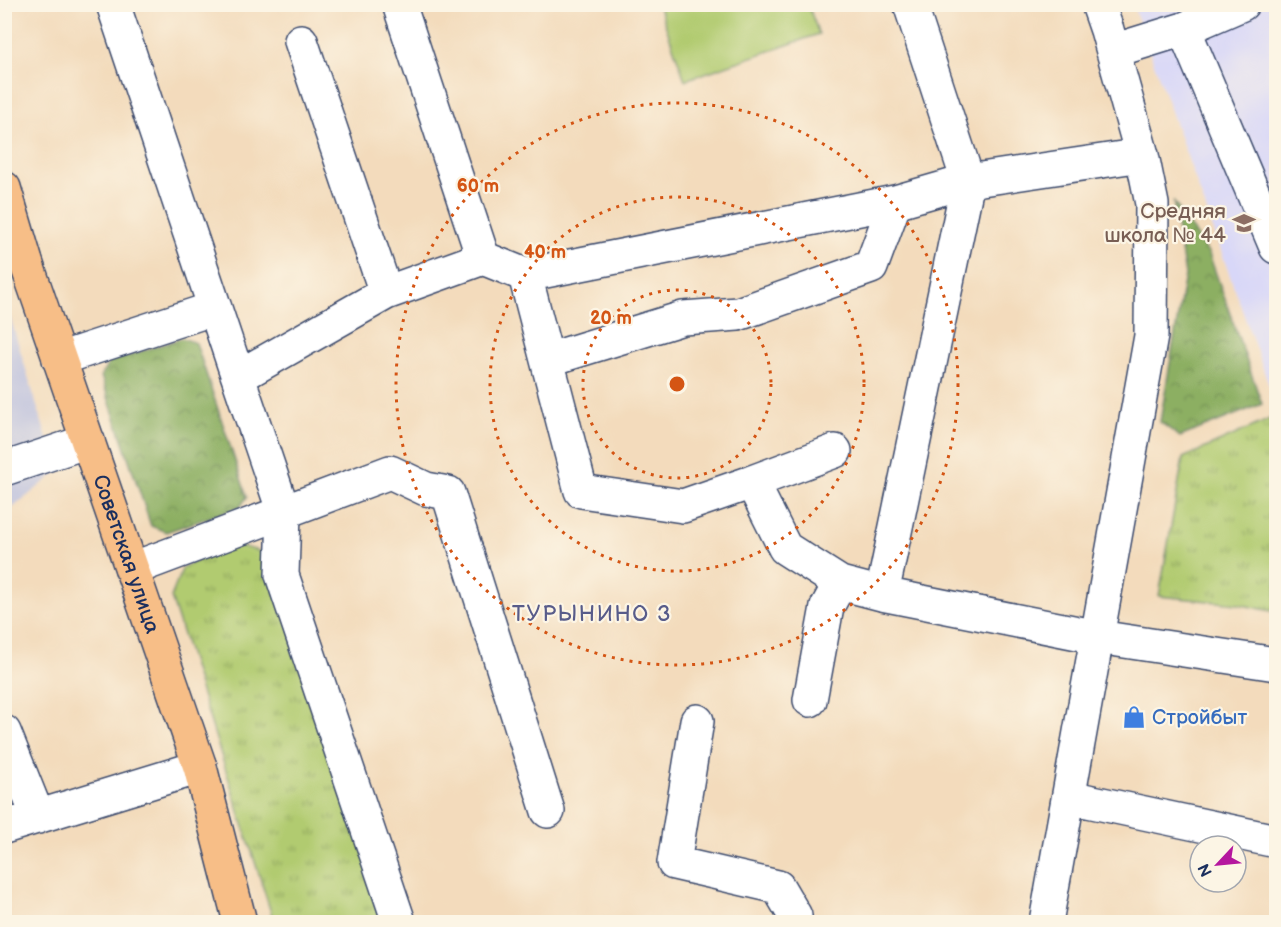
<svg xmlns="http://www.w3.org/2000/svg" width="1281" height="927" font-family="'Balsamiq Sans',sans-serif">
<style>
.built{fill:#d8d7f8}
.industrial{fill:#bfc2dd}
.grass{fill:url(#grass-tufts);stroke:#667d67;stroke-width:1.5}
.forest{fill:url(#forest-crowns);stroke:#546f60;stroke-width:1.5}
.pitch{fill:#b1cb70;stroke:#667d67;stroke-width:1.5}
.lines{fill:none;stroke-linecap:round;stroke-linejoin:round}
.minor-casing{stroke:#3b496c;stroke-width:36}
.major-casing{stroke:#3b496c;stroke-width:36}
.minor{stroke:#fff;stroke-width:33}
.major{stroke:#f7be87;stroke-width:33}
.ring{fill:none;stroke:#d45514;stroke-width:3;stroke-dasharray:3 6}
.labels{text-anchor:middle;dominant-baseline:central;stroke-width:4.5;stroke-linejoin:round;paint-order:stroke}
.education-label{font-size:21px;fill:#785e54;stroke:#fcf5e5;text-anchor:end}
.street-label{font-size:21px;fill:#1b2f5e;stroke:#fcf5e5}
.shop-label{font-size:21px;fill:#366cbe;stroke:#fcf5e5;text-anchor:start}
.neighbourhood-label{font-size:22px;letter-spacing:1.5px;fill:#585c8a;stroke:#fcf5e5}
.centre{fill:#d45514;stroke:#fcf5e5;stroke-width:3}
.ring-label{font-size:18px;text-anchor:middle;font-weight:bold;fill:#d45514;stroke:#fcf5e5;stroke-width:4.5;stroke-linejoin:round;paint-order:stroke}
</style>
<defs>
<pattern id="grass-tufts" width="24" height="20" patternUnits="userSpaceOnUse" patternTransform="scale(1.5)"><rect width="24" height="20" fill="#b1cb70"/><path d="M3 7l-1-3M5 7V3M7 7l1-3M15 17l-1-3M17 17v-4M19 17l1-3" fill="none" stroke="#8fa55f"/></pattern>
<pattern id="forest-crowns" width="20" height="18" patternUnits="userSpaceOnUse" patternTransform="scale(1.5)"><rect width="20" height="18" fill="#8caf62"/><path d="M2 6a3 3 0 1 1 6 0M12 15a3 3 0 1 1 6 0" fill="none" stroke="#728f54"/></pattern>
</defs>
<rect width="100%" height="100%" fill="#fcf5e5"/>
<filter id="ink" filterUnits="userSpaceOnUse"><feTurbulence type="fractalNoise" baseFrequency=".0167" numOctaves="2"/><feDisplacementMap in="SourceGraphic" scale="12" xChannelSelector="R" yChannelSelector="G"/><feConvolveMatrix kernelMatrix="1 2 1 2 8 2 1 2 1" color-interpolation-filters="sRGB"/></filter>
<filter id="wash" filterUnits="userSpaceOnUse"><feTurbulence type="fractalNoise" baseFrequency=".008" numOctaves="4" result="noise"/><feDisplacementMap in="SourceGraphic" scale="24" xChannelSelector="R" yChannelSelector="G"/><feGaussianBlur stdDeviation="1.35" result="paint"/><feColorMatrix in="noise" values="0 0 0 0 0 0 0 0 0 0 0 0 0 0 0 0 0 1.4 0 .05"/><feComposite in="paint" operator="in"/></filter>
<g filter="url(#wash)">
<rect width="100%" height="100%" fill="#f3dbbc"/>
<path class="built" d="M1133,5H1276V405L1146,41Z"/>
<path class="industrial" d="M4,297L57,472L5,514H4Z"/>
<path class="grass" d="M1272,418L1276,430V612L1238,604L1159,596L1183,458Z
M237,545L266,553L388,922H274L171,597L183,567Z"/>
<path class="forest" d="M1173,201L1209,254L1262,404L1180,437L1160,422L1185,275Z
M182,338L196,343L247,497L240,507L166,532L151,526L101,376L109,362Z"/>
<path class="pitch" d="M667,4L808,5L819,34L685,80L659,7Z"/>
</g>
<g filter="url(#ink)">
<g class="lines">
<g class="minor-casing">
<path id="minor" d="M113,4L238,377
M399,4L483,258
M1184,29L1276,247
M301,41L386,293
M1113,51L1184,29L1242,4
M525,275L581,491L683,506L752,482L785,548L840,583L882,594L1098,637L1276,664
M59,359L215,308
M547,360L683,318L738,314L871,267L895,202
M4,469L88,441
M752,482L835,451
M132,569L390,472L426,489L448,493L548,811
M882,594L968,181L910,4
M810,700L827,607L840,583
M697,721L674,863L778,887L795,916L793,922
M4,732L38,817
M1069,797L1276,841
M4,827L200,767
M399,922L282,575L284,513L238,377L386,293L483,258L525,275L895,202L968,181L1142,155
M1046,922L1151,336L1152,204L1142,155L1107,30L1098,4"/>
</g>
<g class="major-casing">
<g id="major">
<path id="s1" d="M4,188L26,262L200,767L240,922"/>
</g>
</g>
<use href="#minor" class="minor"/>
<use href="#major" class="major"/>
</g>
</g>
<g class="ring">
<circle cx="677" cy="384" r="94"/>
<circle cx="677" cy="384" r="187"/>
<circle cx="677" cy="384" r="281"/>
</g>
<defs>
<g id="school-bare" transform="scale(1.8)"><path d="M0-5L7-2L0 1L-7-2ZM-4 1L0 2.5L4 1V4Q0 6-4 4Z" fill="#8d6e63" stroke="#fcf5e5" stroke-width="2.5" paint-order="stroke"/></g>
<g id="shop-bare" transform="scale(1.8)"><path d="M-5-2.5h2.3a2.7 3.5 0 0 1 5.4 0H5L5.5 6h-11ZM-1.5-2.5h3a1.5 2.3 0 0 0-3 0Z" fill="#3f7fe0" stroke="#fcf5e5" stroke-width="2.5" paint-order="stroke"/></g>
</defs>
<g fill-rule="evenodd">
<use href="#school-bare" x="1244" y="223"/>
<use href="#shop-bare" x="1134" y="717"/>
</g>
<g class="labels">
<g class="education-label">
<text x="1226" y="211">Средняя<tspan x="1226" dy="24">школа № 44</tspan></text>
</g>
<g class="street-label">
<text stroke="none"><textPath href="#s1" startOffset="386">Советская улица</textPath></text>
</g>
<g class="shop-label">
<text x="1152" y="717">Стройбыт</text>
</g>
<g class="neighbourhood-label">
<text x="592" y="614">ТУРЫНИНО 3</text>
</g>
</g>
<circle cx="677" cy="384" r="9" class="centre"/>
<g class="ring-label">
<text x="478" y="192">60 m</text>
<text x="545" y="258">40 m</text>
<text x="611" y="324">20 m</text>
</g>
<rect width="1281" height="927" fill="none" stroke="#fcf5e5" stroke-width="24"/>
<g transform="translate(1218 864) rotate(244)"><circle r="28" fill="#fcf5e5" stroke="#a2a6af" stroke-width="1.5"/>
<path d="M0-4.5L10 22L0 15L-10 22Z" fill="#b5179e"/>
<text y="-9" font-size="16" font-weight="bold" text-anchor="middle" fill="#1b2f5e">N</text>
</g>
</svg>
